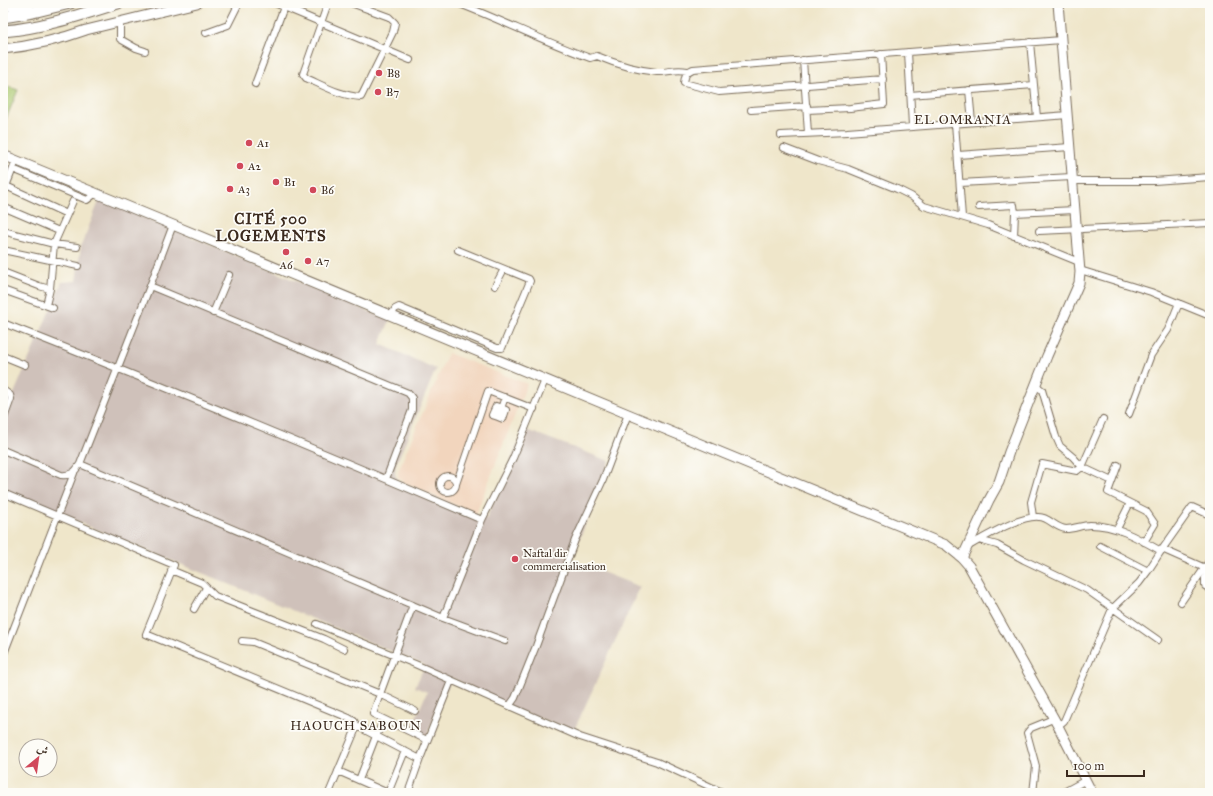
<svg xmlns="http://www.w3.org/2000/svg" width="1213" height="796" font-family="'IM FELL Great Primer',Amiri,serif">
<style>
.built{fill:#f2d5bd}
.industrial{fill:#cfc1ba}
.green{fill:#abc971;stroke:#737a48}
.lines{fill:none;stroke-linecap:round;stroke-linejoin:round}
.street-casing{stroke:#7a6c5a;stroke-width:8}
.secondary-casing{stroke:#7a6c5a;stroke-width:11}
.highway-casing{stroke:#7a6c5a;stroke-width:13}
.street{stroke:#fff;stroke-width:6}
.secondary{stroke:#fff;stroke-width:9}
.highway{stroke:#fff;stroke-width:11}
.poi-dot{fill:#d1495b;stroke:#fdfcf7;stroke-width:1.5}
.labels{text-anchor:middle;dominant-baseline:central;stroke-width:3.5;stroke-linejoin:round;paint-order:stroke}
.poi-label{font-size:11px;fill:#3b2a1e;stroke:#fdfcf7;text-anchor:start}
.quarter-label{font-size:13px;letter-spacing:1px;fill:#3b2a1e;stroke:#fdfcf7}
.district-label{font-size:15px;font-weight:bold;letter-spacing:1px;fill:#3b2a1e;stroke:#fdfcf7}
</style>
<rect width="100%" height="100%" fill="#fdfcf7"/>
<filter id="ink" filterUnits="userSpaceOnUse"><feTurbulence type="fractalNoise" baseFrequency=".025" numOctaves="2"/><feDisplacementMap in="SourceGraphic" scale="8" xChannelSelector="R" yChannelSelector="G"/><feConvolveMatrix kernelMatrix="1 2 1 2 8 2 1 2 1" color-interpolation-filters="sRGB"/></filter>
<filter id="wash" filterUnits="userSpaceOnUse"><feTurbulence type="fractalNoise" baseFrequency=".012" numOctaves="4" result="noise"/><feDisplacementMap in="SourceGraphic" scale="16" xChannelSelector="R" yChannelSelector="G"/><feGaussianBlur stdDeviation="0.9" result="paint"/><feColorMatrix in="noise" values="0 0 0 0 0 0 0 0 0 0 0 0 0 0 0 0 0 1.4 0 .05"/><feComposite in="paint" operator="in"/></filter>
<g filter="url(#wash)">
<rect width="100%" height="100%" fill="#efe6ca"/>
<path class="built" d="M448,353L527,384L476,514L405,483L398,477V471Z"/>
<path class="industrial" d="M100,199L390,320L380,344L436,369L396,464L395,474L398,481L486,519L524,429L609,461L572,560L640,587L574,730L509,708L452,678L425,739L410,731L427,692L415,687L425,665L3,491V419L62,282L76,281L81,246Z"/>
<path class="green" d="M3,85L18,90L3,126Z"/>
</g>
<g filter="url(#ink)">
<g class="lines">
<g class="street-casing">
<path id="street" d="M286,3L284,7L410,60
M328,3L303,74L306,78C324,86 341,96 361,97L393,32L395,23L389,17L351,3
M457,3C502,20 545,42 590,58L597,56C616,64 636,70 657,72C668,73 675,68 687,71
M120,22V39L136,48L145,51
M206,33L228,25L239,3
M1030,42L1037,117
M908,52L912,126
M803,60L808,133
M883,79L719,92L684,83C685,75 686,72 693,69L1061,40
M255,84L284,7L275,3
M969,90L972,122
M910,95L1034,85
M751,110L807,106
M807,110L850,108L884,104L881,54
M955,123L962,217
M781,135L847,132L1068,115
M784,148L818,161L848,169L897,189L911,196L924,206L988,225L1079,262
M958,155L1070,147
M13,169L87,200L96,193
M1073,181H1154L1210,177
M960,183L1072,177
M6,186L67,214
M3,194L14,166
M3,207L59,231
M979,207L1014,205L1015,213L1014,236
M1015,213L1075,210
M3,231L54,244L77,247
M1039,231L1210,223
M3,250L78,266
M1080,270L1151,292L1210,316
M3,272L39,286L50,289
M150,286L408,393L412,398V410L386,479
M495,286L504,269
M3,290L53,308
M46,305L50,289L54,244L73,201
M213,313L229,275
M391,316L395,309L399,307L497,348H502L530,281L529,279L458,250
M3,323C164,386 323,452 482,520
M3,356L25,365
M3,390L10,395L11,399L3,421
M1129,414L1151,355L1168,330L1179,303
M498,417L492,415L496,406L506,410L503,419L498,417L505,397
M1103,419L1082,467L1112,481
M3,450L61,475C71,476 75,472 80,464L150,286L173,225
M80,464L443,618L505,641
M1118,465L1108,492L1130,503
M440 484a8 8 0 1 1 16 0a8 8 0 1 1-16 0Z
M456,484L488,391L534,409
M3,493L174,565L146,634L349,718L354,721L357,726L420,759
M1033,517L1031,502L1042,464L1077,471L1082,467L1073,457L1060,446L1056,437L1042,390L1035,385
M1117,529L1130,503L1146,511L1155,524L1144,542
M979,540L997,545L1024,560L1087,590L1158,640
M969,546C984,537 1021,515 1039,517C1049,517 1055,528 1066,529C1074,529 1082,525 1090,525C1116,525 1138,538 1161,551L1192,507L1210,515
M1100,546L1148,571L1161,551
M1162,549L1205,568
M171,570L202,583L215,596L324,639L344,649
M1210,570L1205,578V586L1210,589
M1181,602L1210,560
M194,609L206,588
M443,618L482,520L513,458L545,380
M317,624L415,664L507,705H510L515,698L536,646L575,540L603,480L628,414
M242,641L253,642L380,694L413,605
M3,656L74,473
M507,705L580,737L657,762L724,793
M415,711L380,694L373,714L427,740
M1058,726L1064,721L1112,609L1139,583L1148,571
M338,771L388,793L405,751
M359,780L376,736L384,720
M329,793L357,726
M408,793L420,759L451,681
M1033,793L1036,766L1027,733L1031,728L1053,719
M1062,793L1086,780"/>
</g>
<g class="secondary-casing">
<path id="secondary" d="M3,6H29
M3,49C31,46 59,40 86,30L197,3
M3,155L173,225L628,414L946,545L962,558L969,566L1058,726L1092,793
M962,558L989,500L999,482L1009,452L1047,356L1079,283L1080,272L1058,3"/>
</g>
<g class="highway-casing">
<path id="highway" d="M3,17L33,12L70,3
M3,31C42,28 80,15 118,3"/>
</g>
<use href="#street" class="street"/>
<use href="#secondary" class="secondary"/>
<use href="#highway" class="highway"/>
</g>
</g>
<g class="poi-dot">
<circle cx="379" cy="73" r="4"/>
<circle cx="378" cy="92" r="4"/>
<circle cx="249" cy="143" r="4"/>
<circle cx="240" cy="166" r="4"/>
<circle cx="276" cy="182" r="4"/>
<circle cx="230" cy="189" r="4"/>
<circle cx="313" cy="190" r="4"/>
<circle cx="286" cy="252" r="4"/>
<circle cx="308" cy="261" r="4"/>
<circle cx="515" cy="559" r="4"/>
</g>
<g class="labels">
<g class="poi-label">
<text x="387" y="73">B8</text>
<text x="386" y="92">B7</text>
<text x="257" y="143">A1</text>
<text x="248" y="166">A2</text>
<text x="284" y="182">B1</text>
<text x="238" y="189">A3</text>
<text x="321" y="190">B6</text>
<text x="316" y="261">A7</text>
<text x="286" y="265" text-anchor="middle">A6</text>
<text x="523" y="553">Naftal dir<tspan x="523" dy="13">commercialisation</tspan></text>
</g>
<g class="quarter-label">
<text x="963" y="120">EL OMRANIA</text>
<text x="356" y="726">HAOUCH SABOUN</text>
</g>
<g class="district-label">
<text x="271" y="219">CITÉ 500<tspan x="271" dy="17">LOGEMENTS</tspan></text>
</g>
</g>
<rect width="1213" height="796" fill="none" stroke="#fdfcf7" stroke-width="16"/>
<g transform="translate(38 758) rotate(29)"><circle r="19" fill="#fdfcf7" stroke="#afa8a0"/>
<path d="M0-3L7 15L0 10L-7 15Z" fill="#d1495b"/>
<text y="-6" font-size="11" font-weight="bold" text-anchor="middle" fill="#3b2a1e">ش</text>
</g>
<path d="M1067 770v6h77v-6" fill="none" stroke="#3b2a1e" stroke-width="2"/>
<text x="1073" y="770" font-size="12" fill="#3b2a1e" stroke="#fdfcf7" stroke-width="3" paint-order="stroke">100 m</text>
</svg>
